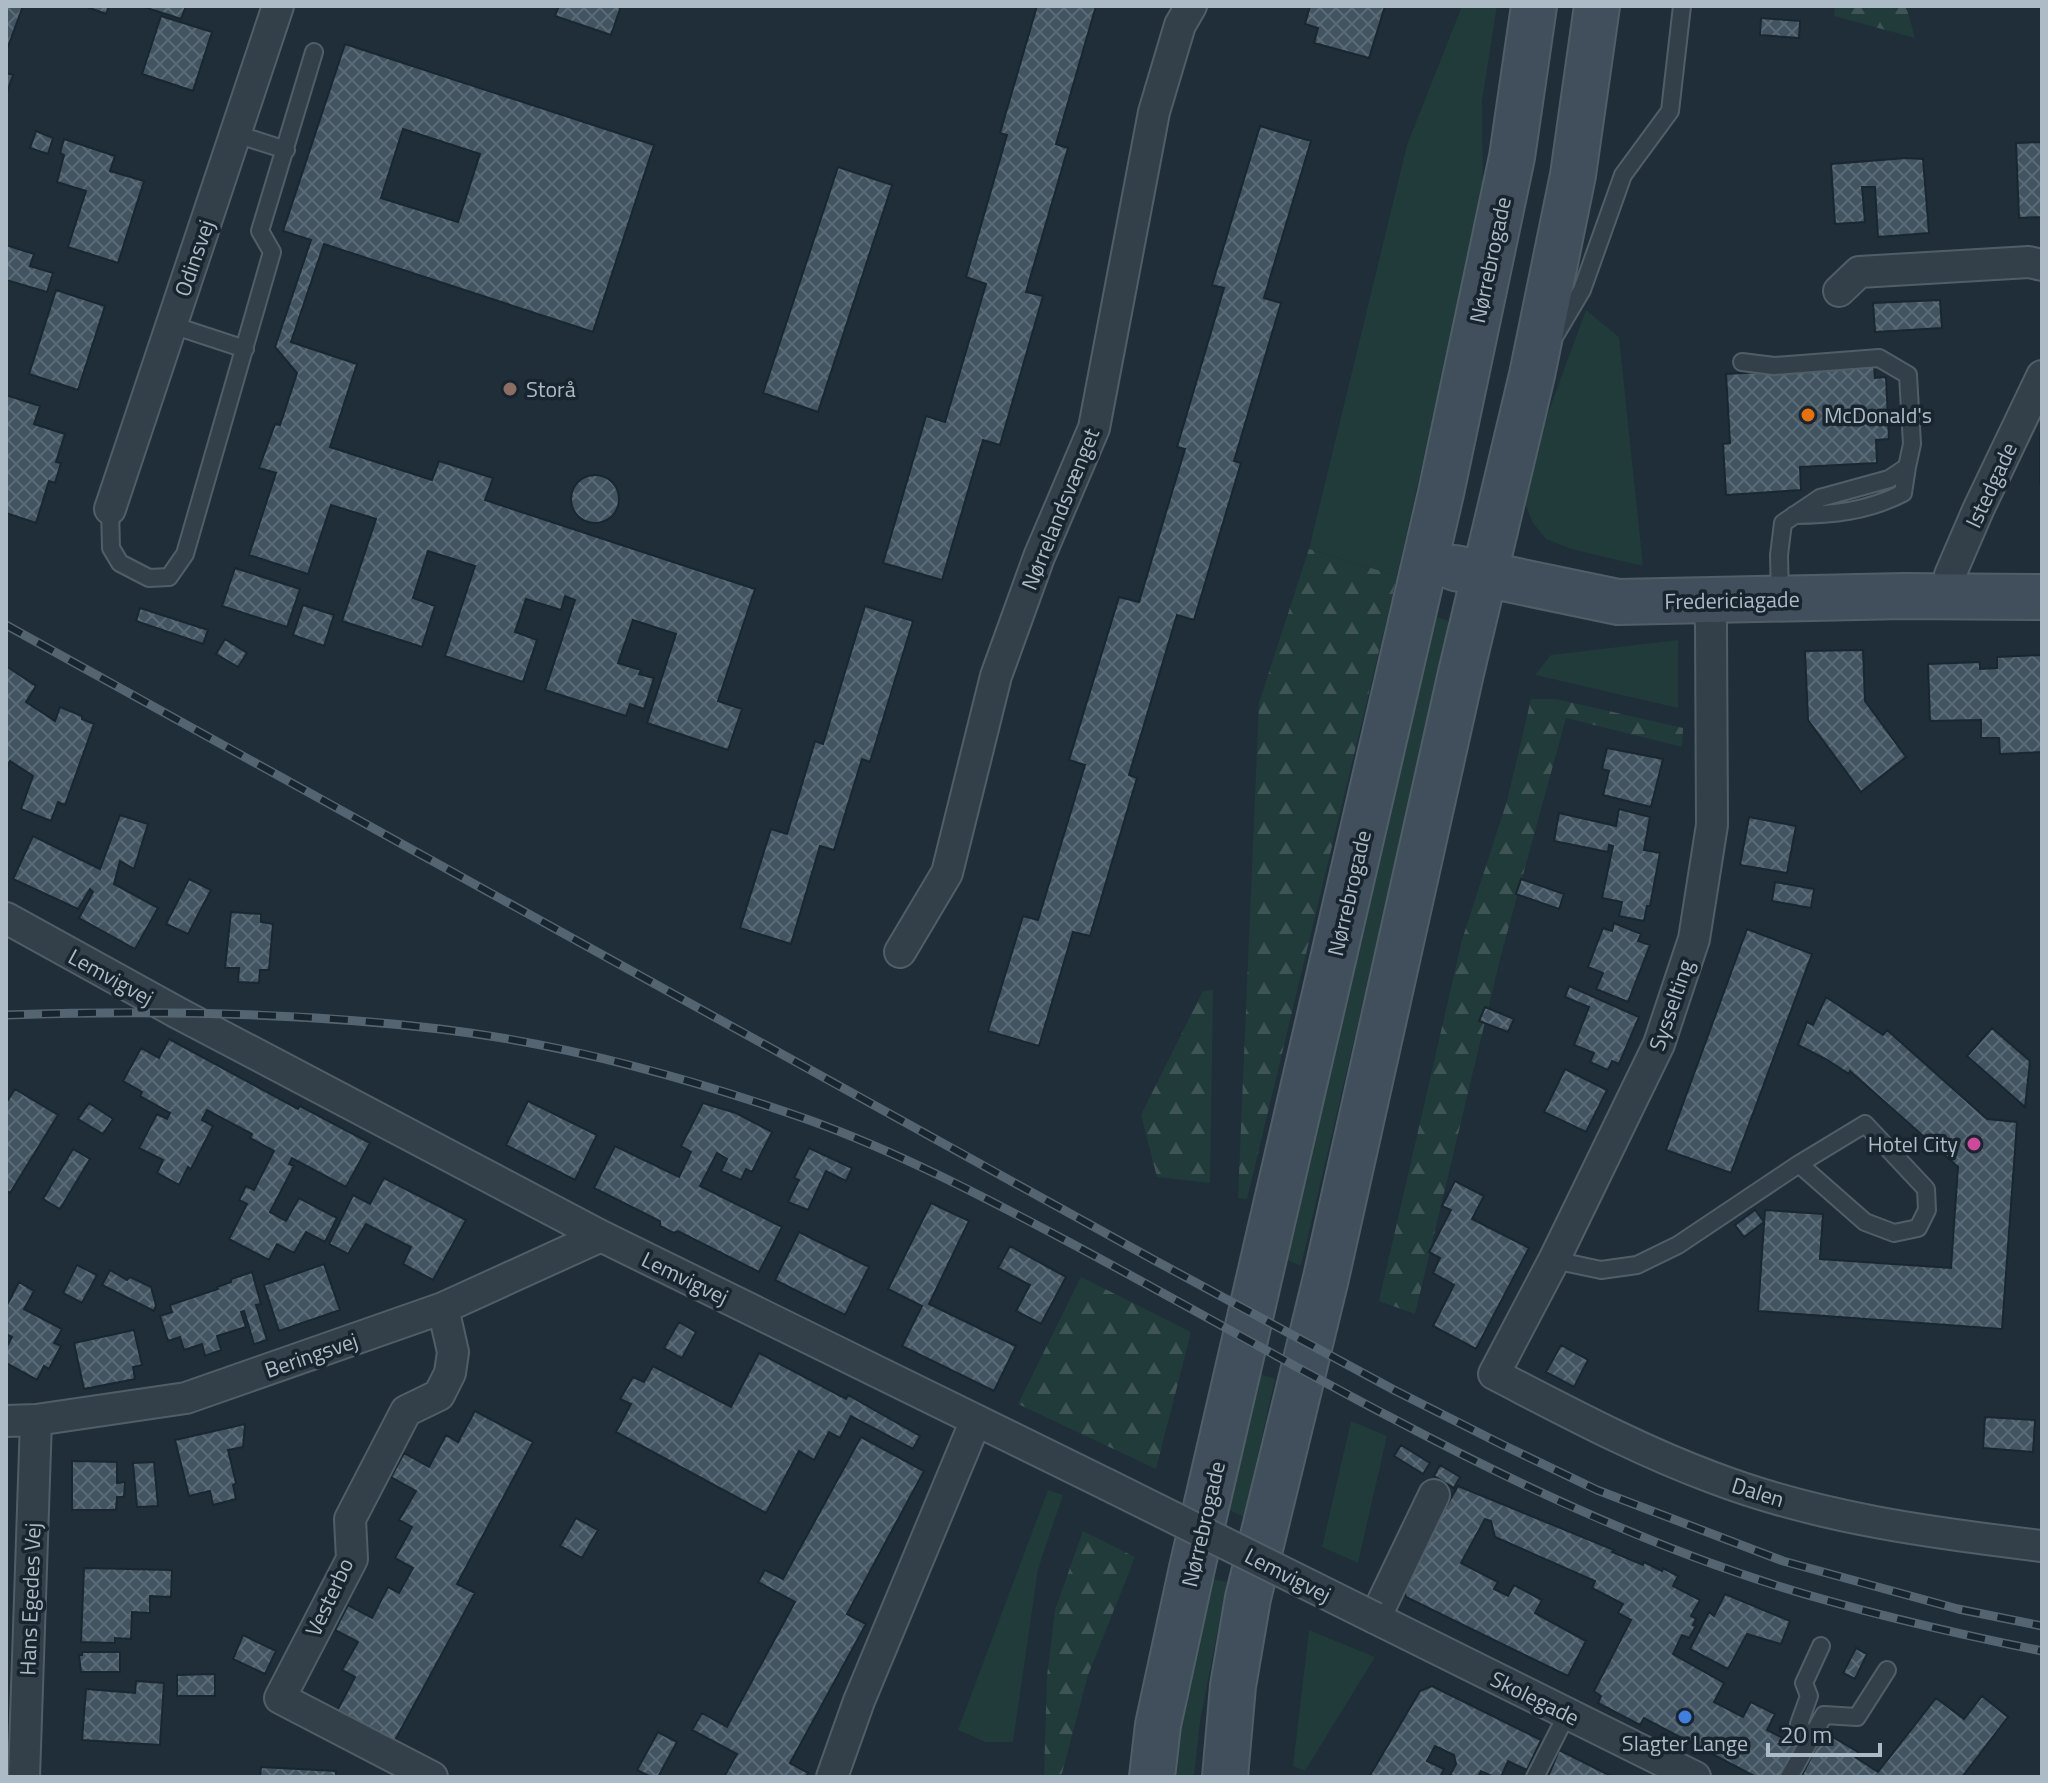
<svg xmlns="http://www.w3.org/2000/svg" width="2048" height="1783" font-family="'Titillium Web',sans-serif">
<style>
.green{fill:#213a3a}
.forest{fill:url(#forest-firs)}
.building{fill:url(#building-cross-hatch);stroke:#1a2730;stroke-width:2;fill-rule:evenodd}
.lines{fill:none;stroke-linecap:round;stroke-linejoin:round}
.lane-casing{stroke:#505e67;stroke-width:20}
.street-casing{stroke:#505e67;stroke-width:34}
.secondary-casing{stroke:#505e67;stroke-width:48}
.lane{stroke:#33404a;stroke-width:16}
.street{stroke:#33404a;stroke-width:30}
.secondary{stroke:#414f5d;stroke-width:44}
.rail-casing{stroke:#546571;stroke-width:9}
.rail{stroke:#18252e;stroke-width:6;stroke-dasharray:18;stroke-linecap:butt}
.street-bridge-casing{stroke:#505e67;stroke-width:34;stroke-linecap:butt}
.street-bridge{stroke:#33404a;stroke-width:30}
.education-dot{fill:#8d6e63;stroke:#18252e;stroke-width:3}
.food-dot{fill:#e8710a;stroke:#18252e;stroke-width:3}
.hotel-dot{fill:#d1479c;stroke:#18252e;stroke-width:3}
.shop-dot{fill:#3f7fe0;stroke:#18252e;stroke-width:3}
.labels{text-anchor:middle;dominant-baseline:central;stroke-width:7;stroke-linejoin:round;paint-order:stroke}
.street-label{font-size:22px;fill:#adbbc6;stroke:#18252e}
.poi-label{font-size:22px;fill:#adbbc6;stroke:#18252e;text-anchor:start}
</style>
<defs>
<pattern id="forest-firs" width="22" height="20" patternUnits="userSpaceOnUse" patternTransform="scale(2)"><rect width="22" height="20" fill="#213a3a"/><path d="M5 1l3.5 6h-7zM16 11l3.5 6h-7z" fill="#3f5555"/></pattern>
<pattern id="building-cross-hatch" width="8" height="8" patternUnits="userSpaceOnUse" patternTransform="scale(2)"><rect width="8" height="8" fill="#425461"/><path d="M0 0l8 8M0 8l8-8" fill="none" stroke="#5b6b76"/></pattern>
</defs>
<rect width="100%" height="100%" fill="#1f2e39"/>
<path class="green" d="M1462,6H1497L1482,101L1483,194L1397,576L1309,549L1407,145Z
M1586,310L1619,337L1643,566L1571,549L1546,539L1533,523L1526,506L1525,489L1534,451Z
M1436,617L1447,620L1451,627L1301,1266L1285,1259L1429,625Z
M1678,640V708L1535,675L1551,655Z
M1258,1373L1275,1379L1244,1517L1227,1509Z
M1351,1421L1387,1436L1358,1563L1322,1547Z
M1048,1490L1063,1495L1038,1569L1013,1742H985L958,1730Z
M1209,1578L1227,1582L1200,1722L1194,1777H1173L1180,1721Z
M1309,1630L1375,1657L1305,1771L1293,1766Z"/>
<path class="forest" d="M1835,6H1906L1915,38L1834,16Z
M1309,549L1397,576L1247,1199L1238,1198L1259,703Z
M1531,699H1556L1683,728L1682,747L1566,718L1501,955L1415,1314L1379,1301L1462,940L1507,801Z
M1213,990L1210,1183L1157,1177L1141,1115L1203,991Z
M1081,1277L1191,1332L1156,1469L1018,1404Z
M1083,1531L1135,1557L1088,1675L1061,1777H1044L1047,1676L1055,1610Z"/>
<path class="building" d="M6,6H23L6,52Z
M84,6H109L106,14Z
M141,6H186L181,19Z
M559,6H621L611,35L555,16Z
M1037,6H1096L1056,144L1068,148L1026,292L1043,296L1000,445L983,440L942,580L883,563L926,416L945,422L986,284L966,277L1007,135L1000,133Z
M1310,6H1385L1369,58L1314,43L1318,28L1305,24Z
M161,16L212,32L193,91L142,74Z
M1761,18L1800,21L1799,38L1760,35Z
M345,44L654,145L593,332L324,244L291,342L357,364L330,447L432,480L439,461L493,478L485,500L755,589L718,701L742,709L728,750L647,723L676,634L633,620L618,663L641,670L639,674L654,678L644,709L630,704L626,716L545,690L575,600L565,596L561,610L526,599L515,632L537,640L523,682L445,656L475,566L428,551L413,598L435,606L422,647L342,621L376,519L331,505L308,574L249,555L276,473L259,468L275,424L280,425L297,373L275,347L311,240L283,231ZM403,129L480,154L458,222L381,198Z
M6,73L13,75L6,95Z
M1260,126L1311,141L1264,298L1281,303L1234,461L1241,463L1194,620L1177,615L1129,775L1137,778L1090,936L1073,932L1039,1046L988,1031L1023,916L1038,920L1085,765L1069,760L1119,597L1139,602L1185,449L1177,447L1224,288L1212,285Z
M36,131L53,138L48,154L30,148Z
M64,139L115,156L110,171L144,181L118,263L68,247L86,191L57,182L64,155L60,153Z
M2042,142V217L2019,218L2016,143Z
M1906,158L1923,159L1929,233L1878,237L1875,187H1862L1865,222L1835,224L1831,164Z
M838,167L892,185L818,412L763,393Z
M6,245L34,254L30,266L53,273L47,292L6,280Z
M56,290L105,306L78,390L29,374Z
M1940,300L1942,328L1875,332L1873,303Z
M1874,366L1875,378L1886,377L1889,439L1876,440L1877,463L1800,467L1801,490L1726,495L1723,444L1730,443L1726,374Z
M6,395L40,406L34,424L65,434L56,462L61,463L55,483L49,481L36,523L6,513Z
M2040,433H2042V483H2040Z
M571 499a24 24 0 1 1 48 0a24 24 0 1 1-48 0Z
M235,568L300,589L287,627L222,606Z
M303,605L334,615L324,646L293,635Z
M865,606L913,621L870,762L862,759L834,850L820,846L791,944L740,928L771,829L787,834L815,741L823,744Z
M140,608L208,630L203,644L136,621Z
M225,639L247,653L238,667L216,654Z
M1863,650L1865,701L1906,757L1861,792L1808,720L1805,651Z
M2042,655V752L2000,754L1999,738H1981V720L1930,721L1928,664L1980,662V669L1997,668V657Z
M6,666L36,686L26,702L55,721L60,707L82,716V719L94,724L65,805L58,802L51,821L21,809L33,776L10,761L6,768Z
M1607,748L1663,759L1651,807L1603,795L1609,771L1602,769Z
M1619,809L1650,817L1644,850L1660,853L1650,906H1647L1644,921L1619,916L1622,902L1602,898L1613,846L1609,845L1608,852L1554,841L1559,813L1616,826Z
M120,815L148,824L134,869L120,861L114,884L158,908L135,949L79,918L93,892L90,889L78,909L13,879L33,836L100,869Z
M1749,817L1796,826L1787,873L1740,865Z
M189,879L211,890L188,934L166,924Z
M1521,879L1564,894L1559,909L1516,894Z
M1775,882L1814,889L1811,908L1772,901Z
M231,912L261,914V922L273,924L269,970H260L259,983L238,982L239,968H225Z
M1614,923L1641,934L1638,941L1650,945L1628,1002L1596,989L1603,973L1588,967L1603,928L1612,931Z
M1747,929L1812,954L1731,1173L1666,1150Z
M1569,986L1639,1017L1619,1064L1612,1061L1608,1070L1590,1062L1594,1053L1574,1045L1589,1007L1565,997Z
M1826,997L1883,1035L1887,1030L1987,1119L2017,1122L2002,1329L1758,1311L1765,1210L1823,1214L1820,1259L1951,1268L1958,1167L1850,1071L1849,1074L1826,1059L1798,1045L1807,1022L1813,1025Z
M1485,1007L1514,1019L1508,1032L1479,1021Z
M1992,1028L2030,1061L2025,1107L1967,1056Z
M169,1039L298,1109L300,1106L370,1143L346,1187L292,1158L289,1164L294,1166L270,1212L286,1221L299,1198L337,1218L325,1242L306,1232L294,1253L277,1244L269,1260L229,1239L247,1204L239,1200L246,1186L254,1190L274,1151L250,1138L252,1134L207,1110L202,1120L213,1126L191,1169L188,1167L179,1185L157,1173L163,1160L139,1148L157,1114L167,1119L170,1113L140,1096L142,1092L123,1081L141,1048L159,1058Z
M1565,1069L1607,1090L1586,1132L1544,1112Z
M15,1089L58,1115L10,1193L6,1190V1103Z
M528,1101L597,1135L575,1180L506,1145Z
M89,1103L113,1119L103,1134L78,1119Z
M703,1103L736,1113L772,1132L752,1172L746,1169L741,1180L721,1171L727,1159L717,1153L700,1186L782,1227L759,1272L678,1231L674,1233L660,1226V1221L594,1188L615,1146L679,1177L691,1152L681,1146Z
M809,1148L852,1168L846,1181L826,1171L808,1210L788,1202L799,1180L794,1178Z
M73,1149L90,1159L60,1209L43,1199Z
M384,1178L466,1220L433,1280L403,1264L411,1247L366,1224L348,1254L329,1244L353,1195L370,1204Z
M1455,1181L1484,1196L1472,1219L1529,1248L1476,1349L1433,1326L1454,1285L1433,1273L1440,1258L1429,1252L1451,1210L1442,1206Z
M931,1203L969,1221L929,1304L1016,1346L994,1391L902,1346L922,1306L888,1289Z
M1755,1210L1764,1222L1744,1237L1735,1225Z
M799,1232L869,1267L845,1315L775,1280Z
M1010,1246L1066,1277L1041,1324L1016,1311L1030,1285L998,1268Z
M324,1264L340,1310L279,1331L264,1285Z
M77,1265L97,1275L82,1303L63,1293Z
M110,1270L127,1280L130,1277L151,1287L156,1305L154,1311L102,1285Z
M252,1272L261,1304L256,1305L267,1340L254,1344L244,1311L241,1312L246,1327L217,1336L221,1350L205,1356L202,1344L184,1350L180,1337L168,1341L160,1316L172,1312L170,1305L218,1289L217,1287L231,1282V1279Z
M19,1282L34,1291L24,1309L62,1329L54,1343L61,1346L49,1369L44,1366L37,1380L6,1363V1348L12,1337L6,1334V1307Z
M679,1322L696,1332L682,1358L664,1348Z
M134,1330L142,1365L133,1367L135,1379L84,1389L74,1343Z
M1561,1345L1588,1360L1574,1387L1546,1372Z
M759,1353L846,1399L848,1395L920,1436L913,1449L851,1416L840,1438L829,1432L814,1460L799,1451L766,1513L616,1432L631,1404L620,1399L633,1377L644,1382L653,1366L731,1407Z
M475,1411L533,1442L457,1584L475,1593L394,1742L337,1711L355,1677L342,1670L358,1642L335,1630L348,1605L372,1618L388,1587L399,1593L413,1568L395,1558L412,1527L399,1520L416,1491L391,1477L404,1453L429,1467L446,1435L458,1442Z
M1985,1417L2035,1420L2033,1452L1983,1448Z
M245,1424L243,1447L228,1450L236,1483L233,1485L236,1499L213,1505L210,1491L189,1496L175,1440Z
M861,1437L924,1471L847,1614L866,1624L790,1763L808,1773L806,1777H724L737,1754L692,1730L702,1713L727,1727L795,1602L758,1582L765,1570L783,1579Z
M1401,1445L1430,1463L1423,1474L1394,1456Z
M72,1461L117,1462V1483L125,1482L124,1497H117L116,1510H72Z
M154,1462L158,1506L137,1507L133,1463Z
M1440,1465L1460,1477L1454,1488L1434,1476Z
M1458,1486L1614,1550L1612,1552L1643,1565L1644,1562L1662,1571L1663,1568L1678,1576L1673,1586L1700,1600L1691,1616L1696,1619L1693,1625L1696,1626L1689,1638L1682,1635L1673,1654L1724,1683L1714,1702L1743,1717L1751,1702L1775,1714L1767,1730L1798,1746L1781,1777H1756L1644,1718L1640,1725L1598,1703L1601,1696L1594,1691L1631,1620L1618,1613L1623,1604L1592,1588L1595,1581L1495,1537L1491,1521L1485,1519L1461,1563L1498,1582L1494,1589L1508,1596L1514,1585L1542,1600L1535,1613L1586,1641L1568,1676L1406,1597L1402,1583Z
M576,1518L598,1530L582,1558L560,1546Z
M84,1568L172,1570L171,1597L150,1596V1613L132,1612L131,1639L115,1638V1643L81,1642Z
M1725,1594L1790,1621L1781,1644L1747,1634L1728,1669L1690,1649L1709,1612L1714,1616Z
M243,1635L276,1651L265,1674L233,1659Z
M1856,1648L1867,1654L1855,1679L1843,1673Z
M82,1652H120V1672H81L79,1655H82Z
M215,1674V1696H177V1675Z
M136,1681L164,1683L160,1745L82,1740L86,1689L135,1693Z
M1432,1686L1541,1740L1527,1770L1508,1761L1501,1777H1494L1481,1771L1478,1777H1455L1450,1775L1456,1764L1454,1755L1435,1746L1427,1761L1444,1769L1440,1777H1369L1420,1691Z
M1982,1696L2008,1717L1962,1777H1801L1824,1732L1858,1752L1855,1757L1878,1772L1936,1698L1964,1719Z
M658,1732L677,1742L658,1777H651L637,1770Z
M1559,1750L1613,1777H1548Z
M261,1767L336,1771V1777H260Z"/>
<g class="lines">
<g class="lane-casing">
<path id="lane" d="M236,134L286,150
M172,325L245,349
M1556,334L1582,290L1623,175L1670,111L1682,6
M1742,362L1774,366L1879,358L1908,375L1912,444L1907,467L1889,479L1820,498L1783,523L1779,555L1780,597
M110,509L111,548L120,563L149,578L169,577L185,554L272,252L260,231L314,52
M1794,515C1833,515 1868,511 1903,493L1907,467
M1554,1260L1601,1270L1637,1265L1678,1245L1799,1164L1865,1124L1926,1189L1927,1210L1918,1228L1894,1233L1865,1222L1799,1164
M1809,1740L1799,1724L1809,1696L1804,1683L1821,1646
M1535,1777L1567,1714
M1789,1777L1824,1715L1857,1717L1887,1670"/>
</g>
<g class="street-casing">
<path id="street" d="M1839,291L1859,272L2029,262L2042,265
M110,509L278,6
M1951,597L1950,575L1978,510L2042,376
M1708,599L1711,625L1712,825L1694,939L1659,1044L1554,1260L1494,1374C1566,1411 1638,1450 1714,1478C1819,1518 1932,1533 2042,1546
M6,918L178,1013L601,1236L1106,1484
M900,952L947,873L996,676L1039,557L1094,428L1154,112L1180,25L1191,6
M6,1421L36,1420L186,1398L443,1308L601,1236
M1434,1495L1375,1618L1695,1777
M24,1777L36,1420
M432,1777L280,1698L352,1559L350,1519L406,1411L439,1395L450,1373L453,1352L443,1308
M832,1777L859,1701L976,1420"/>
</g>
<g class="secondary-casing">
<path id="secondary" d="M1455,568L1618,602L1904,596L2042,597
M1152,1777L1158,1725L1192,1568L1441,493L1512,157L1534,6
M1225,1777L1233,1686L1248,1598L1326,1278L1461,673L1532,375L1573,175L1597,6"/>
</g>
<use href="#lane" class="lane"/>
<use href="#street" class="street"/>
<use href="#secondary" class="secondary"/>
<g class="rail-casing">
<path id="rail" d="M6,625L1154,1260L1396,1391L1503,1445L1597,1490L1783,1561L1958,1609L2042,1626
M6,1015C151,1010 296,1012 440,1029C566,1044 690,1078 809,1120C898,1152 982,1196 1065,1240C1174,1298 1281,1360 1390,1417C1514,1483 1644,1544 1778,1586C1865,1613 1953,1633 2042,1651"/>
</g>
<use href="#rail" class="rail"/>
<g class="street-bridge-casing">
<path id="street-bridge" d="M1106,1484L1375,1618"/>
</g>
<use href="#street-bridge" class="street-bridge"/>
</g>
<circle class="education-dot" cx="510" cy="389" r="8"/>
<circle class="food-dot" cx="1808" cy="415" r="8"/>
<circle class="hotel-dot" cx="1974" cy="1144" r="8"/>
<circle class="shop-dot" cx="1685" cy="1717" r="8"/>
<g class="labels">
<g class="street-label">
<text transform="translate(194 258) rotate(-71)">Odinsvej</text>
<text transform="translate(1490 260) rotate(-78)">Nørrebrogade</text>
<text transform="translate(1991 485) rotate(-65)">Istedgade</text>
<text transform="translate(1060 509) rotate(-68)">Nørrelandsvænget</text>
<text transform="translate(1732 600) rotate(-1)">Fredericiagade</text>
<text transform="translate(1349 893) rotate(-77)">Nørrebrogade</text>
<text transform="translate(111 977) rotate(29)">Lemvigvej</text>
<text transform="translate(1671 1005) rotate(-71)">Sysselting</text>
<text transform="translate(685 1278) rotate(26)">Lemvigvej</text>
<text transform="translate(311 1355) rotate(-19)">Beringsvej</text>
<text transform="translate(1758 1492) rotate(17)">Dalen</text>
<text transform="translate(1203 1524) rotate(-77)">Nørrebrogade</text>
<text transform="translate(1288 1575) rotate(27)">Lemvigvej</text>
<text transform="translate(329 1597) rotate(-65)">Vesterbo</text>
<text transform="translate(30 1599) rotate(-88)">Hans Egedes Vej</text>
<text transform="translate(1535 1698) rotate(26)">Skolegade</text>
</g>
<g class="poi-label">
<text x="526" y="389">Storå</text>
<text x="1824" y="415">McDonald's</text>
<text x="1958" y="1144" text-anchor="end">Hotel City</text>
<text x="1685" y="1743" text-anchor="middle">Slagter Lange</text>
</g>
</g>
<rect width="2048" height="1783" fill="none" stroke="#adbbc6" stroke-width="16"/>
<path d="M1768 1743v12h112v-12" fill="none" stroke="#adbbc6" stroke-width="4"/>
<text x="1780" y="1743" font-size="24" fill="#adbbc6" stroke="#18252e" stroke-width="6" paint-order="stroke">20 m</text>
</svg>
